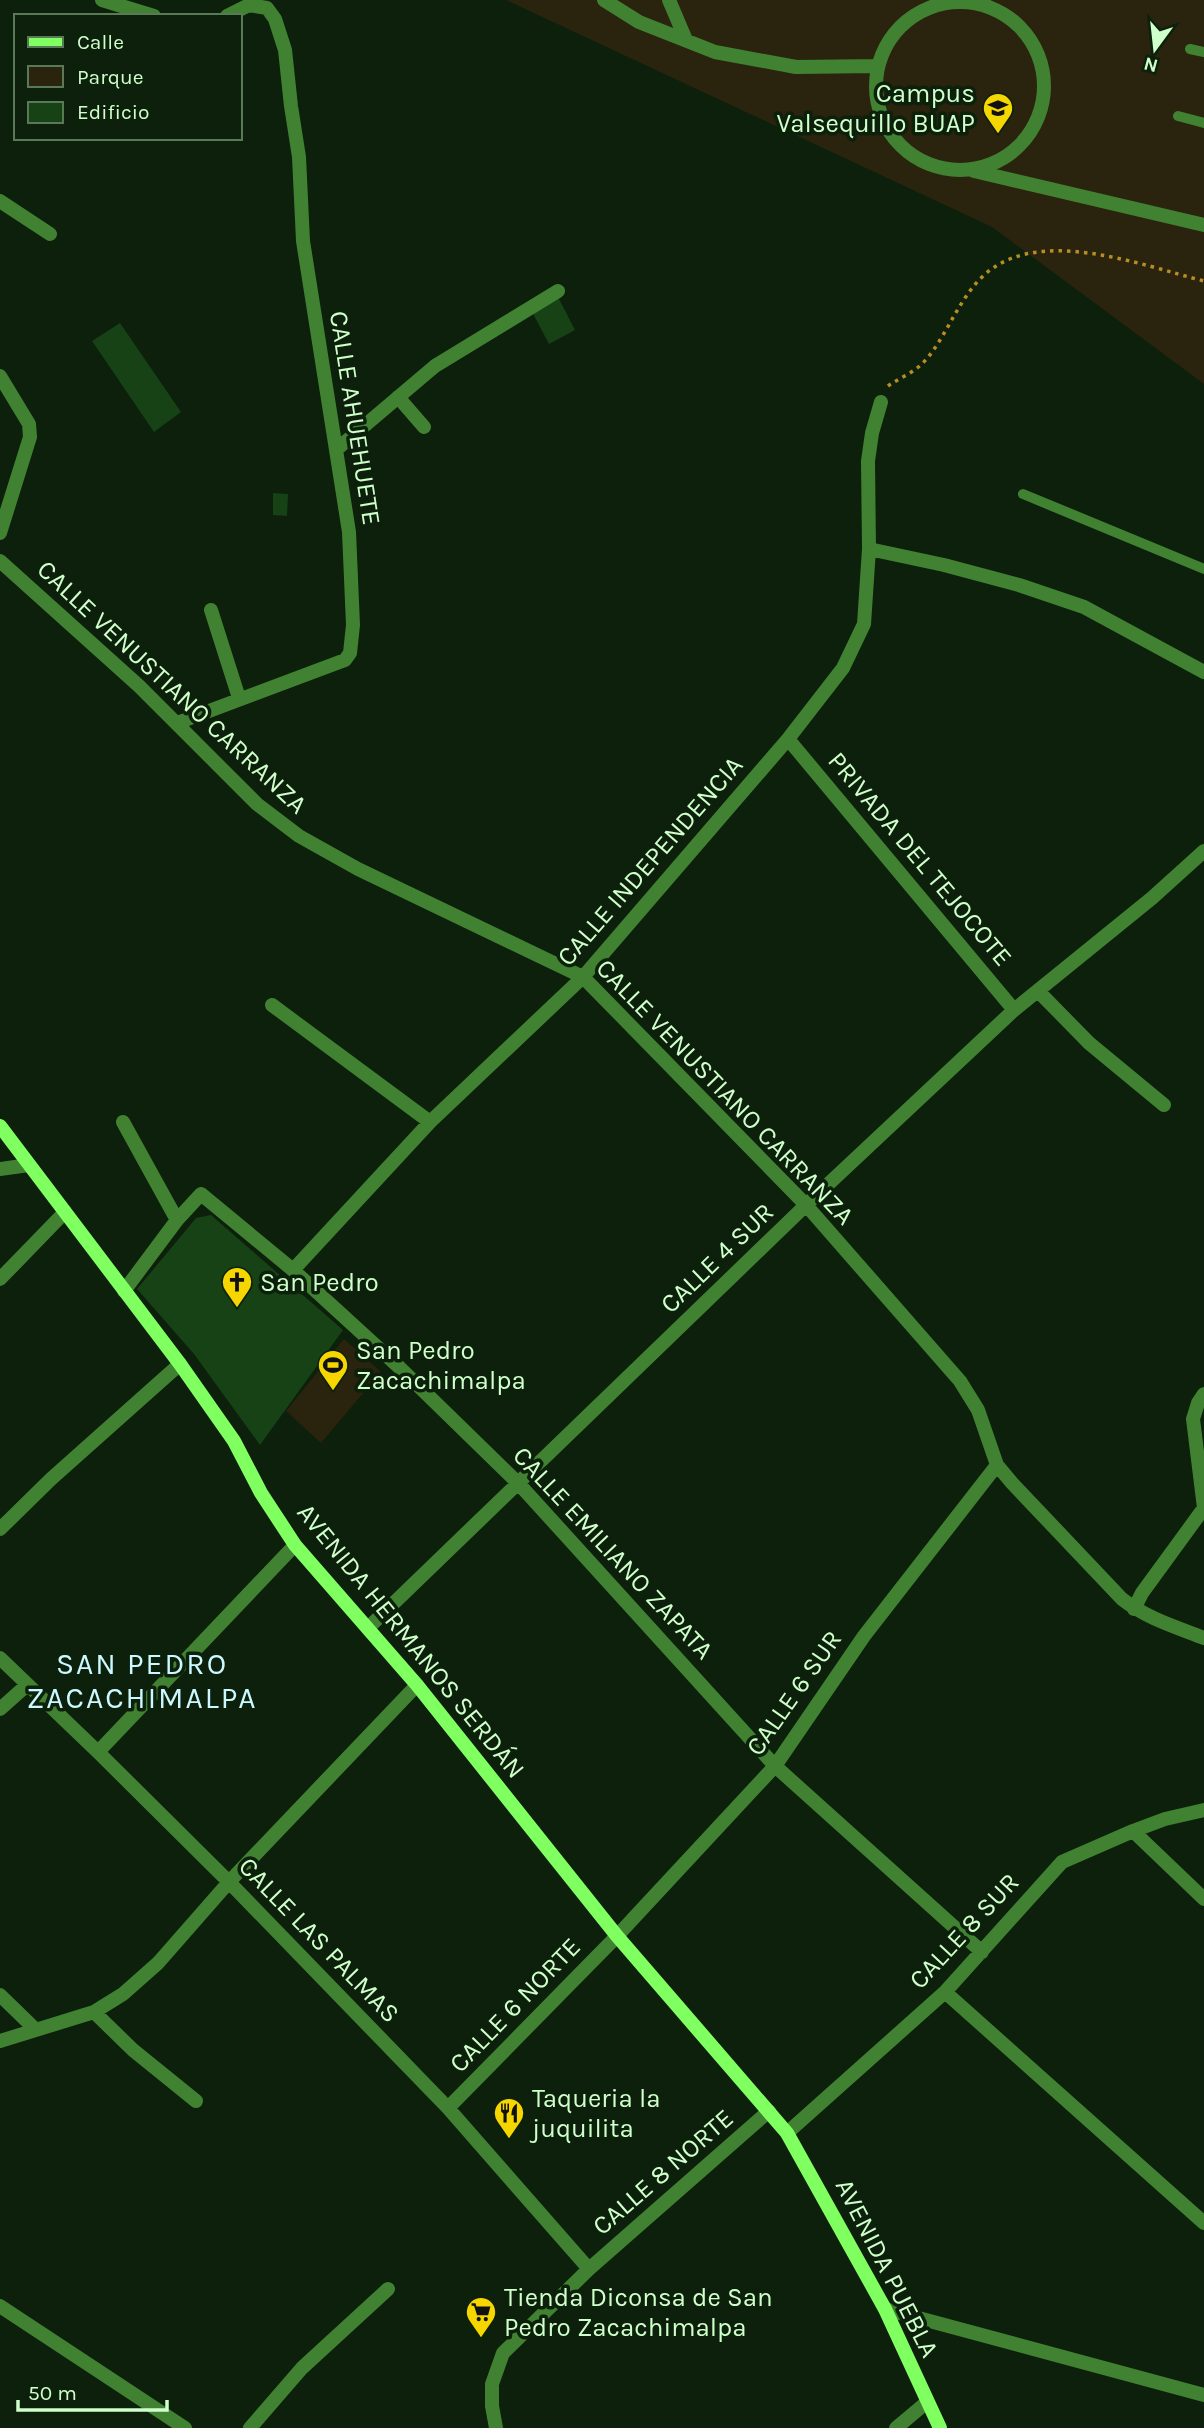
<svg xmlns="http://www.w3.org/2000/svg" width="1204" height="2428" font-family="Karla,sans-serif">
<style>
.green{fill:#2a230e}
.building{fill:#164216}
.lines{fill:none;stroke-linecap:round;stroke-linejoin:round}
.path{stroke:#b88e24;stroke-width:3.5;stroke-dasharray:3.5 5;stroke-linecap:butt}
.lane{stroke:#418232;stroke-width:10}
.street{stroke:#418232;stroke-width:14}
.secondary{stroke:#80ff61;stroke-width:14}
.labels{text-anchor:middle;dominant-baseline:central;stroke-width:7;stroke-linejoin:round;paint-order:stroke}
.poi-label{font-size:26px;fill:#cfffca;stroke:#0c200b;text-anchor:start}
.street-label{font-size:26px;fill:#cfffca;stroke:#0c200b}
.quarter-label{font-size:30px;letter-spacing:2px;fill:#ccf8ff;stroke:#0c200b}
</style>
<rect width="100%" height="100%" fill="#0c200b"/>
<path class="green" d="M506,0H1204V384L992,227Z
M344,1339L381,1372L321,1443L286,1411Z"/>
<path class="building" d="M558,297L575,330L549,344L531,310Z
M120,323L181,412L154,432L92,341Z
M273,493L288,494L287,516L273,515Z
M211,1215L343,1330L260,1445L194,1354L137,1289L196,1218Z"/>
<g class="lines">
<path class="path" d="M888,386C899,378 913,373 923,363C946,338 956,304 980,279C1034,223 1140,265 1204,281"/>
<path class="lane" d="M985,5L986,0
M1190,49L1204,52
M1178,116L1204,123
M1023,494L1204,569"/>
<path class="street" d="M102,0L154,16
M604,0L639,22L715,52L796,67L878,66
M669,0L686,40
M876 86a84 84 0 1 1 168 0a84 84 0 1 1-168 0Z
M974,171L1204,225
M0,201L50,234
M0,376L29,424L30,437L0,533
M398,397L424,427
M337,449L435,366L558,291
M869,549L944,565L1019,585L1084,607L1204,672
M0,561L139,686L257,804L299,836L358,869L583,977L806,1205L960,1381L978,1410L997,1465L1012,1483L1122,1599C1146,1618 1176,1627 1204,1638
M211,610L239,698
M177,723L345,660L350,653L353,625L349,532L303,241L299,157L291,106L285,50L275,19L267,8L249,5L227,16
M788,739L1014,1010
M1038,991L1089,1043L1164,1105
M272,1005L430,1122
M123,1122L177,1220
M0,1169L29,1165
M293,1270L430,1122L583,977L788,739L843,668L864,624L869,549L868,461L872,433L881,402
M0,1279L65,1212
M124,1291L177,1220L201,1194L293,1270L399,1367L519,1484L775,1766L982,1952
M0,1529L51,1479L180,1364
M1134,1609L1142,1593L1204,1508L1193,1419L1198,1403L1204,1394
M368,1628L806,1205L1014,1010L1152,898L1204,851
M0,1658L98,1752L229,1882L448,2108L589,2269
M0,1709L27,1685
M98,1752L295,1545
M1133,1831L1204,1899
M945,1992L1204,2223
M0,1995L35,2029
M94,2012L133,2050L196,2101
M0,2041L94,2012L123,1994L158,1963L229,1882L417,1685
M448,2108L617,1936L775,1766L864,1636L997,1465
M787,2133L945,1992L1062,1862L1133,1831L1165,1819L1204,1810
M0,2306L185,2428
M885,2309L1204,2395
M250,2428L302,2368L388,2289
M496,2428L492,2406V2384L503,2353L589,2269L769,2111
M896,2428L927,2402"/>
<path class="secondary" d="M0,1126L180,1364L234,1441L261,1493L295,1545L417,1685L617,1936L787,2133L885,2309L940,2428"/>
</g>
<defs>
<g id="university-pin" transform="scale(1.575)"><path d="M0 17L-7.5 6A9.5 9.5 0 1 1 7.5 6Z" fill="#f5d600" stroke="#0c200b"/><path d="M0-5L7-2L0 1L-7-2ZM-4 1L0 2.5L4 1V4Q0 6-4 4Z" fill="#111"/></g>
<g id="church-pin" transform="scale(1.575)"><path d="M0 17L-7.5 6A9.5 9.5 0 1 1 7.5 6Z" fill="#f5d600" stroke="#0c200b"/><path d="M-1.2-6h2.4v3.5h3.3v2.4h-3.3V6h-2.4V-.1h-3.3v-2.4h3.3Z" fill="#111"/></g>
<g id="stadium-pin" transform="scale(1.575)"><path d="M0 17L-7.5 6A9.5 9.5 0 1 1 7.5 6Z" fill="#f5d600" stroke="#0c200b"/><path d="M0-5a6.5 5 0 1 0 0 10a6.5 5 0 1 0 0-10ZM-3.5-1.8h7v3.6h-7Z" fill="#111"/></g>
<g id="restaurant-pin" transform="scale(1.575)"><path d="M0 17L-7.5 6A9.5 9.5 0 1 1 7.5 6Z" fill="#f5d600" stroke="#0c200b"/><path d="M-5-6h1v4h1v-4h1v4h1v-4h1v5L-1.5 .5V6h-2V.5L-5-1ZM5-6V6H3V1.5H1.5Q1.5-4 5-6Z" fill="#111"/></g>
<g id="supermarket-pin" transform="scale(1.575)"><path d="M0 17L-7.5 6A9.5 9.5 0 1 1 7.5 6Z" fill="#f5d600" stroke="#0c200b"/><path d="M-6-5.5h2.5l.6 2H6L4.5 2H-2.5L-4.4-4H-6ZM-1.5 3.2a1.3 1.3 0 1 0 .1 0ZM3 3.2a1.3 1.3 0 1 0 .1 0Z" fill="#111"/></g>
</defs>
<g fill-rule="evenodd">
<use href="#university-pin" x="998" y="108"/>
<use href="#church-pin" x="237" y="1282"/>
<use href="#stadium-pin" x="333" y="1365"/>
<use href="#restaurant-pin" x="509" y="2113"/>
<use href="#supermarket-pin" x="481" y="2312"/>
</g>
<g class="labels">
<g class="poi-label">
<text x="975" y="93" text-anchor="end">Campus<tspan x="975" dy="30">Valsequillo BUAP</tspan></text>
<text x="260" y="1282">San Pedro</text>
<text x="356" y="1350">San Pedro<tspan x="356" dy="30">Zacachimalpa</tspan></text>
<text x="532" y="2098">Taqueria la<tspan x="532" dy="30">juquilita</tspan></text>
<text x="504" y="2297">Tienda Diconsa de San<tspan x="504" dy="30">Pedro Zacachimalpa</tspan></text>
</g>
<g class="street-label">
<text transform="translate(355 418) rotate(81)">CALLE AHUEHUETE</text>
<text transform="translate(172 687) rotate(43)">CALLE VENUSTIANO CARRANZA</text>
<text transform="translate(920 859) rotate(50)">PRIVADA DEL TEJOCOTE</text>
<text transform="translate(650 861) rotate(-49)">CALLE INDEPENDENCIA</text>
<text transform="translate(725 1092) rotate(46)">CALLE VENUSTIANO CARRANZA</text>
<text transform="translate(717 1258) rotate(-44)">CALLE 4 SUR</text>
<text transform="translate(613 1553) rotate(47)">CALLE EMILIANO ZAPATA</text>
<text transform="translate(411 1641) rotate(51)">AVENIDA HERMANOS SERDÁN</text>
<text transform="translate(794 1693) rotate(-55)">CALLE 6 SUR</text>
<text transform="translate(964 1931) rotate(-47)">CALLE 8 SUR</text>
<text transform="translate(319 1940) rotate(46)">CALLE LAS PALMAS</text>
<text transform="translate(515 2005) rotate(-46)">CALLE 6 NORTE</text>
<text transform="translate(663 2172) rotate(-41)">CALLE 8 NORTE</text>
<text transform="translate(887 2268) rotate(63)">AVENIDA PUEBLA</text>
</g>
<g class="quarter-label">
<text x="142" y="1664">SAN PEDRO<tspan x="142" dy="34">ZACACHIMALPA</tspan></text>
</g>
</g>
<rect x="14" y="14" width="228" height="126" fill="#0c200b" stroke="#5a7957" stroke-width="2"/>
<rect x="28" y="37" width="35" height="10" fill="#80ff61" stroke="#5a7957" stroke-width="2"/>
<text x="77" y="49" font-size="21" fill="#cfffca">Calle</text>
<rect x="28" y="66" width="35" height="21" fill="#2a230e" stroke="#5a7957" stroke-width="2"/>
<text x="77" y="84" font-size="21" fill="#cfffca">Parque</text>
<rect x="28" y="102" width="35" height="21" fill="#164216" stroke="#5a7957" stroke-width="2"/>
<text x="77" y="119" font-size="21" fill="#cfffca">Edificio</text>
<g transform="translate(1155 49) rotate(195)" stroke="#0c200b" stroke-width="5" paint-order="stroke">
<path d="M0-5L12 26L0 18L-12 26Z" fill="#cfffca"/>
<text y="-10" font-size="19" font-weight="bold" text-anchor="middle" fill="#cfffca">N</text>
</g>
<path d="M18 2400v10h149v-10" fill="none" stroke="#cfffca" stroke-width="3.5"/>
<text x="28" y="2400" font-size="21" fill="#cfffca" stroke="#0c200b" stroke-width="5" paint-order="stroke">50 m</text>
</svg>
